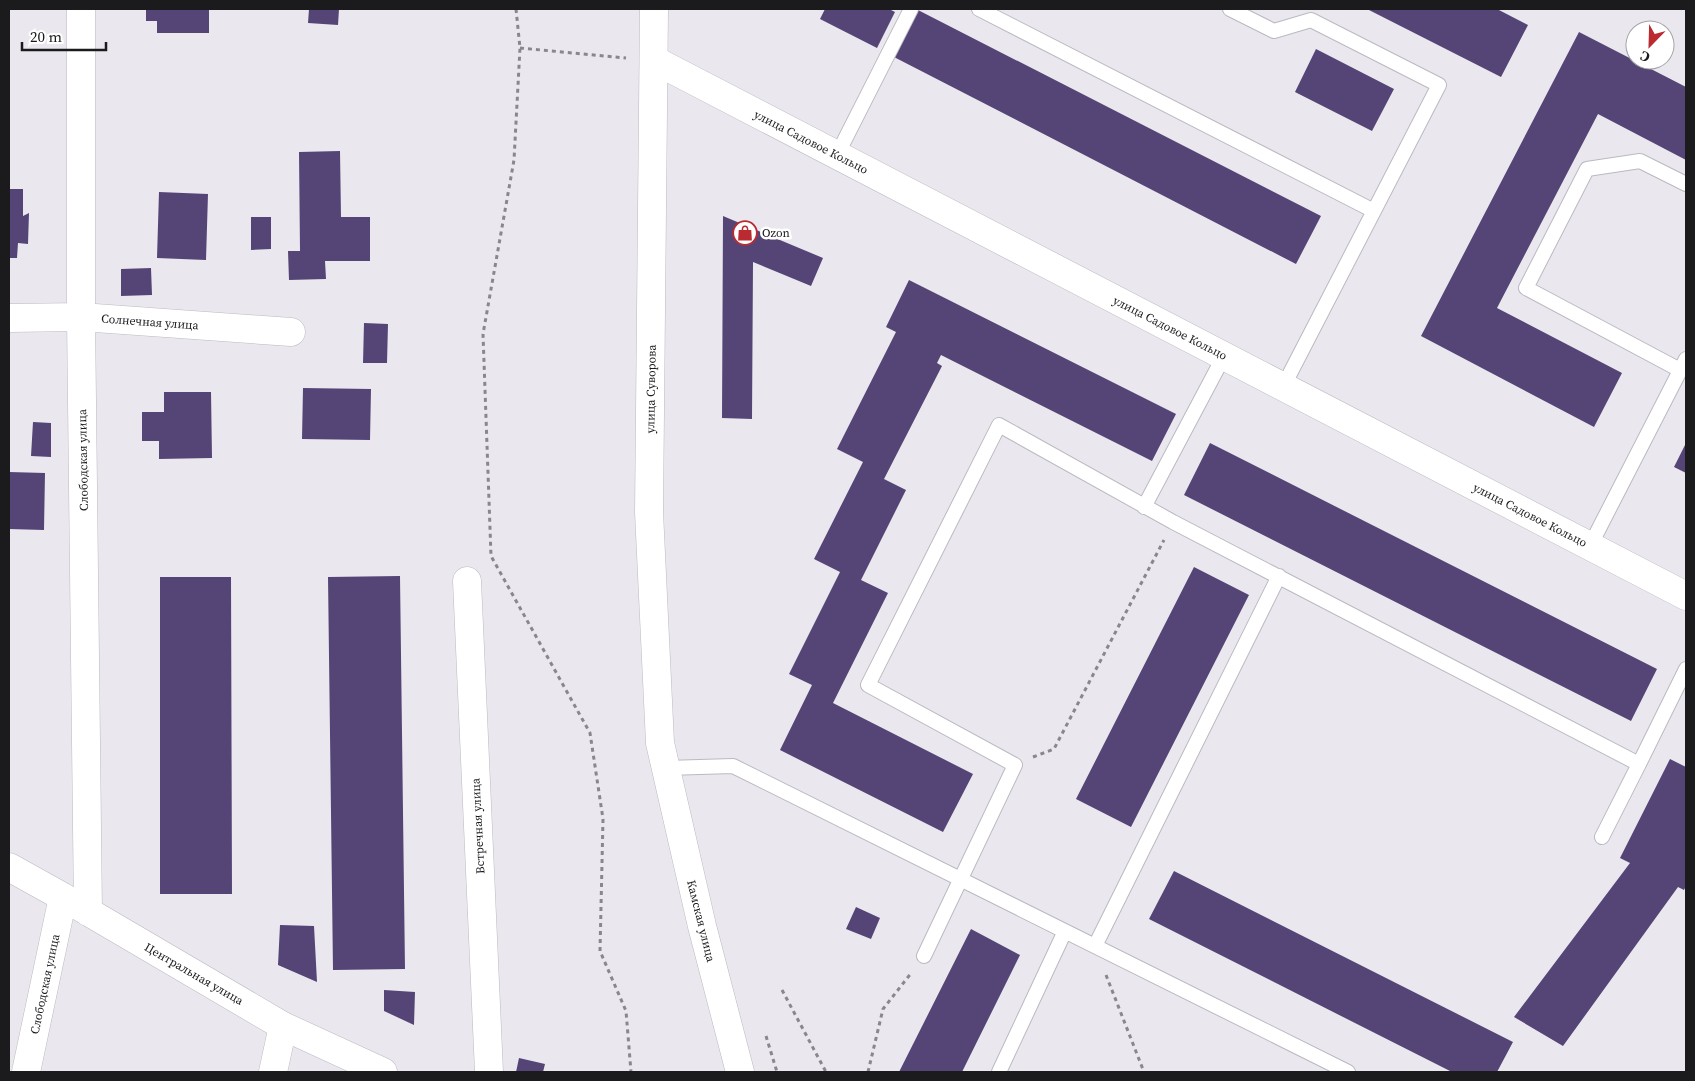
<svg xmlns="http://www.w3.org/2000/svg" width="1695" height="1081" font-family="'Source Serif 4',serif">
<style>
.building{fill:#544576}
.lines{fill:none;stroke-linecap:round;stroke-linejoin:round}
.service-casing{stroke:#bbb9c0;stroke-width:16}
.minor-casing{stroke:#bbb9c0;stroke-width:29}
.tertiary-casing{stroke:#bbb9c0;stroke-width:29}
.path{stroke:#88878b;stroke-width:3;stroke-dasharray:4 4;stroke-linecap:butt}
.service{stroke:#fff;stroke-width:14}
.minor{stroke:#fff;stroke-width:28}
.tertiary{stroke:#fff;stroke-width:28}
.labels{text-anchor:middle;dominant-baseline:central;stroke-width:5;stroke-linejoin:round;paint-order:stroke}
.street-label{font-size:12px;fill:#1b1b1d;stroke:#fff}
.poi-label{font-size:12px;fill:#1b1b1d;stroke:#fff;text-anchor:start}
</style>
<rect width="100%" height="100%" fill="#eae8ee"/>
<path class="building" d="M146,9H209V33H157V21H146Z
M309,9H339L338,25L308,23Z
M825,9H889L895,12L877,48L820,19Z
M916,9L1321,216L1296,264L892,56Z
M1367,9H1497L1528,25L1501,77Z
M1579,32L1686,87V160L1598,114L1497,308L1622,373L1594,427L1421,336Z
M1316,49L1394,89L1372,131L1295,92Z
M340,151L341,217H370V261H325L326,279L289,280L288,251H300L299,152Z
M9,189H23V216L29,213L28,244L18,243L17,258H9Z
M159,192L208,194L206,260L157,258Z
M723,216L823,258L811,286L753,262L752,419L722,418Z
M251,217H271V249L251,250Z
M151,268L152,295L121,296V269Z
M909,280L1176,414L1152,461L941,355L937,363L942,366L884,479L906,490L861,580L888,593L833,703L973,774L943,832L780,750L812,685L789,674L840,572L814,559L863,462L837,449L896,332L886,327Z
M364,323L388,324L387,363H363Z
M303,388L371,389L370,440L302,439Z
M164,392H211L212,458L159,459V441H142V412H164Z
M33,422L51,423V457L31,456Z
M1210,443L1657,669L1631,721L1184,495Z
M1686,443V473L1674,467Z
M9,472L45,473L44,530L9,529Z
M1194,567L1249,595L1131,827L1076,799Z
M400,576L405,969L333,970L328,577Z
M160,577H231L232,894H160Z
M1670,759L1686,767V886L1684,890L1678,887L1563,1046L1514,1017L1630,863L1620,858Z
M1174,871L1513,1042L1497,1072H1452L1149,919Z
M856,907L880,918L871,939L846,929Z
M280,925L314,926L317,982L278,965Z
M971,929L1020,955L962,1072H899Z
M384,990L415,992L414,1025L384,1011Z
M519,1058L545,1064L543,1072H516Z"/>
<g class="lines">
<g class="service-casing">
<path id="service" d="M979,9L1374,211
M1230,9L1274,31L1311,20L1439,85L1283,387
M837,155L911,9
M1680,370L1526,288L1587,169L1640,161L1686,184
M1144,507L1224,356
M1590,546L1686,359
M1639,764L1686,669
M666,768L733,766L1348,1072
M1095,946L1279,576
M924,956L1015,765L868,685L999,425L1173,522L1639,764L1602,837
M999,1072L1065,931"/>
</g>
<g class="minor-casing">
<path id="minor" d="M81,9V317L88,912
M654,60L1686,596
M9,318L81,317L291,332
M467,581L489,1072
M9,867L63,897L283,1026L383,1072
M26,1072L63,897
M273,1072L283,1026"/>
</g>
<g class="tertiary-casing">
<path id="tertiary" d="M654,9L649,512L660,743L702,926L740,1072"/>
</g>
<path class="path" d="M516,9L520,48L514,160L483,334L491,556L590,733L603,819L600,951L626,1011L631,1072
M520,48L626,58
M1033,757L1054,749L1164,540
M1106,975L1144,1072
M782,990L826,1072
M766,1036L777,1072
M868,1072L883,1009L912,972"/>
<use href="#service" class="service"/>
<use href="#minor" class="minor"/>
<use href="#tertiary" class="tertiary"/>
</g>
<defs>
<g id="shop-ring" transform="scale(1.25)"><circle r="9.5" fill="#fff" stroke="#ba2a31" stroke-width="1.5"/><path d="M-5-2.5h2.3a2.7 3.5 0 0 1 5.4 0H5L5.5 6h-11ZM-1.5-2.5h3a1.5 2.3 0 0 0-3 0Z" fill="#ba2a31"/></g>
</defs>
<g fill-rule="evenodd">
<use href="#shop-ring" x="745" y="233"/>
</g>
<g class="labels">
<g class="street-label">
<text transform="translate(811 142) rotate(27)">улица Садовое Кольцо</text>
<text transform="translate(150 322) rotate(4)">Солнечная улица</text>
<text transform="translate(1170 328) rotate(27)">улица Садовое Кольцо</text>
<text transform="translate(651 389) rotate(-89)">улица Суворова</text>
<text transform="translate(83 460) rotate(-91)">Слободская улица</text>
<text transform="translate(1530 515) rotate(27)">улица Садовое Кольцо</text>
<text transform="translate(478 826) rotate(-93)">Встречная улица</text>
<text transform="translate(701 921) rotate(76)">Камская улица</text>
<text transform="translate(194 974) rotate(30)">Центральная улица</text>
<text transform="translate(45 984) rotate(-78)">Слободская улица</text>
</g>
<g class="poi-label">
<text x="762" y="233">Ozon</text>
</g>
</g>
<rect width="1695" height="1081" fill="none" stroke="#1b1b1d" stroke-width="20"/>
<g transform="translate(1650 45) rotate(203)"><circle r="24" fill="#ffffff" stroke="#a4a4a5"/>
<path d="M0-4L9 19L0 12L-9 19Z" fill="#ba2a31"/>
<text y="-8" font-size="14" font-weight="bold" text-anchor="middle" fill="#1b1b1d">С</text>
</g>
<path d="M22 42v8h84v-8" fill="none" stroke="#1b1b1d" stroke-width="2.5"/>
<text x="30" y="42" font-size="15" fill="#1b1b1d" stroke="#ffffff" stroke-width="4" paint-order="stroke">20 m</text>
</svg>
